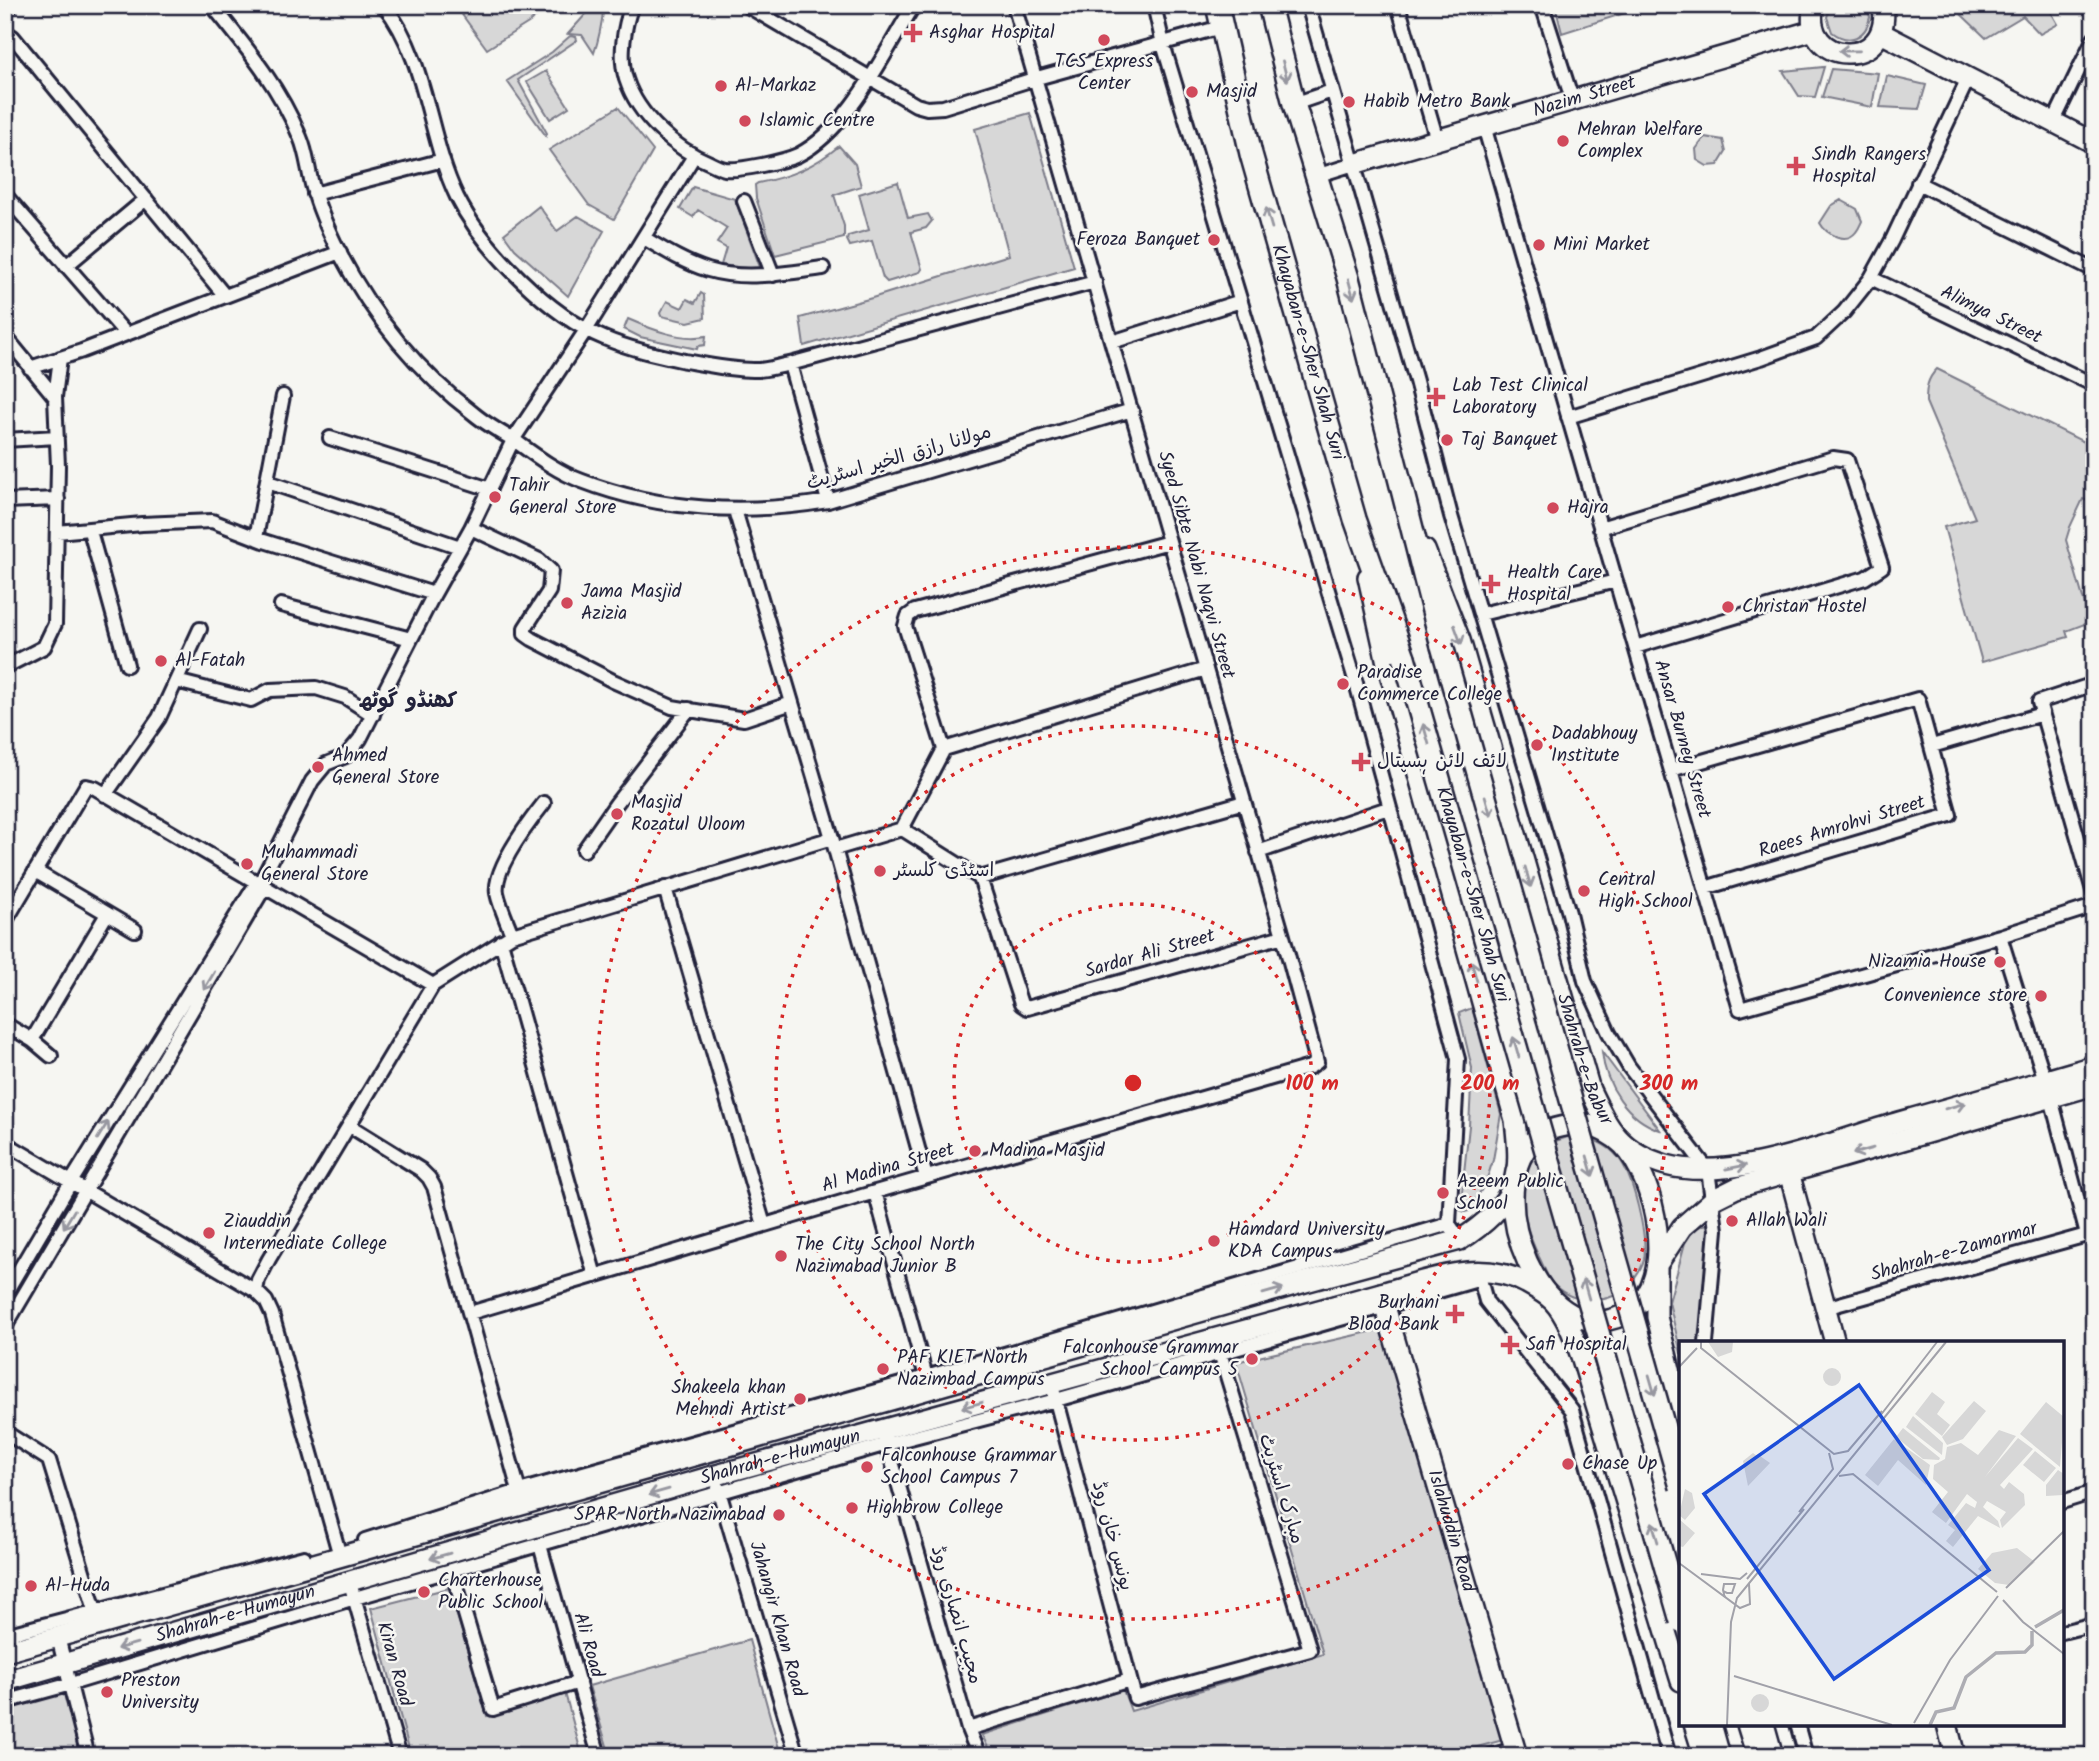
<svg xmlns="http://www.w3.org/2000/svg" width="2099" height="1761" font-family="Kalam,'Playpen Sans Arabic',sans-serif">
<style>
.green{fill:#d7d7d7;stroke:#7c7c89;stroke-width:2}
.lines{fill:none;stroke-linecap:round;stroke-linejoin:round}
.street-casing{stroke:#22223b;stroke-width:18}
.secondary-casing{stroke:#22223b;stroke-width:24}
.primary-casing{stroke:#22223b;stroke-width:26}
.street{stroke:#f6f6f2;stroke-width:12}
.secondary{stroke:#f6f6f2;stroke-width:19}
.primary{stroke:#f6f6f2;stroke-width:21}
.primary-bridge-casing{stroke:#22223b;stroke-width:26;stroke-linecap:butt}
.primary-bridge{stroke:#f6f6f2;stroke-width:21}
.oneway{stroke:#9797a0}
.ring{fill:none;stroke:#d62828;stroke-width:3.5;stroke-dasharray:3.5 7}
.poi-dot{fill:#d1495b;stroke:#f6f6f2;stroke-width:2.5}
.labels{text-anchor:middle;dominant-baseline:central;stroke-width:5;stroke-linejoin:round;paint-order:stroke}
.poi-label{font-size:19px;fill:#22223b;stroke:#f6f6f2;text-anchor:start}
.street-label{font-size:19px;fill:#22223b;stroke:#f6f6f2}
.neighbourhood-label{font-size:21px;font-weight:bold;fill:#22223b;stroke:#f6f6f2}
.inset-river{fill:none;stroke:#adadb3;stroke-width:3.5}
.inset-road{fill:none;stroke:#a1a1a9;stroke-width:2}
.view{fill:#1d4ed8;fill-opacity:0.15;stroke:#1d4ed8;stroke-width:3.5}
.inset-edge{fill:none;stroke:#22223b;stroke-width:3.5}
.centre{fill:#d62828;stroke:#f6f6f2;stroke-width:3.5}
.ring-label{font-size:21px;text-anchor:middle;font-weight:bold;fill:#d62828;stroke:#f6f6f2;stroke-width:5;stroke-linejoin:round;paint-order:stroke}
</style>
<rect width="100%" height="100%" fill="#f6f6f2"/>
<filter id="ink" filterUnits="userSpaceOnUse"><feTurbulence type="fractalNoise" baseFrequency=".0143" numOctaves="2"/><feDisplacementMap in="SourceGraphic" scale="14" xChannelSelector="R" yChannelSelector="G"/><feConvolveMatrix kernelMatrix="1 2 1 2 8 2 1 2 1" color-interpolation-filters="sRGB"/></filter>
<g filter="url(#ink)">
<path class="green" d="M455,5H549L530,22L487,49Z
M594,5H604C602,22 600,37 594,53L582,35L568,34Z
M1555,5H1650L1562,33Z
M1831,5H1866L1870,17C1866,38 1849,45 1832,32L1827,17Z
M1982,5H2047L2058,24L2040,34L2023,16L1986,38L1962,15Z
M570,36L576,37L577,40L518,80L547,133L546,136L507,81L552,52Z
M1824,67L1815,97L1799,96L1783,71Z
M1831,69L1878,73L1872,107L1822,97Z
M546,71L569,107L550,119L527,82Z
M1887,76L1926,85L1919,109L1880,107Z
M618,107L653,151L614,219L589,205L549,150Z
M1030,113L1074,267L804,346L800,318L872,298L1009,255L975,129Z
M1705,137L1723,140L1726,152L1718,165L1707,166L1697,160L1696,149Z
M839,146L855,164L861,186L834,195L844,226V238L775,255L756,198L755,185L758,183C789,177 814,167 839,146Z
M898,182L908,218L928,214L932,221L926,228L911,232L922,269L920,272L887,282L883,278L872,241L850,246L847,240L848,236L869,230L859,194Z
M693,187L735,199L761,270L721,265L726,248L717,243L727,228L698,210L693,217L680,209Z
M1841,200L1857,209L1862,221C1860,225 1859,229 1856,232C1846,245 1826,234 1820,223L1831,206Z
M539,206L557,231L578,216L604,231L568,296L515,249L504,234Z
M701,293L704,295L705,318L688,322L661,316L660,313L667,301L682,308L687,299L695,303Z
M628,319C651,329 680,341 706,336L705,345L698,346L697,349L640,337L624,329Z
M1937,369L2094,447V504L2083,499L2070,527L2066,540L2090,622L2066,631L2068,637L1982,662L1944,527L1975,518L1926,402C1926,388 1927,379 1937,369Z
M1472,1008L1501,1114L1493,1160L1486,1182L1469,1211L1465,1212L1460,1210L1469,1126L1472,1068L1459,1013Z
M1602,1052L1660,1130C1628,1120 1605,1085 1602,1052Z
M1577,1135C1593,1139 1607,1144 1618,1157C1633,1174 1648,1238 1644,1260C1642,1268 1637,1276 1631,1283C1611,1305 1576,1306 1554,1285C1547,1278 1544,1266 1539,1257C1515,1208 1510,1146 1577,1135Z
M1707,1224L1712,1229L1700,1343H1681V1354L1669,1302L1685,1243L1695,1228Z
M1387,1328L1503,1740L1444,1756H992L982,1735L1123,1690L1131,1711L1323,1654L1236,1362Z
M449,1588L487,1716L565,1693L582,1756H411L371,1608Z
M749,1640L781,1756H610L589,1686Z
M71,1684L87,1756H5V1702Z"/>
<g class="lines">
<g class="street-casing">
<path id="street" d="M212,5C246,47 279,86 300,137C307,153 308,171 313,188C319,210 329,232 339,252C372,315 417,371 474,414C486,424 500,432 514,440C535,455 557,472 582,481C660,511 746,515 828,501L1132,410
M384,5C428,61 427,135 457,197C483,249 550,316 604,338C630,349 658,355 685,361C707,365 731,370 753,370C765,371 778,366 790,364L1095,282
M632,5C624,27 619,56 626,79C638,116 675,149 710,163C714,165 720,168 725,169C739,171 785,161 798,155C849,129 884,53 914,5
M746,5L916,105L927,108L943,107L1037,78L1221,27
M1154,5L1163,44L1356,683L1458,1059L1449,1224
M1308,5L1416,381L1451,516L1569,913L1585,981L1609,1033L1629,1067L1708,1170L1716,1230L1706,1343
M1398,5L1437,140
M1542,5L1572,99
M5,10L12,5
M5,32L13,37L225,296
M1294,104L1332,91
M2053,123L2094,38
M1484,126L1740,1009L2000,936L2094,906
M1316,176L1354,164
M1918,183L2094,270
M314,194L443,160
M5,195L126,334
M744,201L773,275
M644,238C664,250 685,263 708,270C745,281 786,273 823,268
M66,266L146,199
M1871,278L2094,385
M5,336L55,397
M1112,342L1241,301
M790,364L828,501
M30,368L82,351L340,252
M1568,417L1761,358L1816,338L1844,312L1871,278L1892,240L1968,79
M330,438L490,489
M5,440L57,437
M268,482L460,547
M5,501L58,499
M735,510L832,838L926,1177
M471,528L539,560L551,571L549,591L525,628V634L532,639L613,681L672,707L744,719L792,703
M1600,528L1833,458L1847,460L1882,567L1865,578L1635,647
M90,531L127,665
M57,532L142,524L212,521L264,541L434,594
M256,538L283,396
M281,605L411,639
M1481,614L1616,581
M5,667L44,647L55,624L58,466L55,397L60,358
M176,681L251,700L270,690L316,688L345,697L373,715
M2094,684L2039,702L2094,894
M1932,746L2042,714
M944,749L905,626L908,616L915,611L1169,542
M1671,770L1918,699L1950,815L1705,888
M105,795L159,718L200,629
M902,829L980,878L1244,802
M835,849L902,829L944,749L1206,669
M584,850L616,804L689,709
M1258,852L1388,808
M35,871L135,930
M980,878L1021,1004L1027,1008L1283,936
M665,888L764,1225
M5,922L86,786L95,788L433,985
M512,935C507,921 500,907 497,893C493,869 529,822 544,803
M2000,936L2045,1080
M501,941L595,1276
M5,1024L32,1040L51,1056
M32,1040L107,914
M2051,1098L2087,1235
M350,1126L421,1170L429,1178L434,1187L519,1491
M5,1143L256,1291L266,1301L272,1314L338,1549
M875,1192L928,1384
M1478,1272L1486,1301L1572,1410L1669,1756
M256,1291L258,1280L269,1259L433,985L512,935L832,838
M5,1294L71,1182L256,884L262,879L312,781L326,764L346,756L360,739L434,594L471,528L513,440L586,330L694,156
M1825,1308L2094,1233
M470,1313L875,1192L1310,1067L1317,1062L1283,936L1014,5
M5,1327L264,888L263,883
M1054,1393L1135,1698L1310,1650L1218,1346
M5,1432L49,1460L95,1610
M885,1437L968,1729L979,1756
M718,1488L797,1756
M2062,1502L2094,1492
M365,1540L519,1491L926,1377L1449,1224L1460,1240
M540,1545L599,1756
M452,1570L493,1709L579,1682
M352,1590L400,1756
M2062,1632L2094,1624
M5,1635L304,1557
M58,1637L88,1756
M5,1702L71,1684L355,1598L887,1444L1056,1400L1481,1279
M1797,1724L1806,1756
M968,1729L1130,1680
M1489,1756L1515,1749
M2087,1756L2094,1754"/>
</g>
<g class="secondary-casing">
<g id="secondary">
<path d="M1814,5C1799,66 1893,72 1883,5"/>
<path d="M1881,33L2094,143"/>
<path id="s1" d="M1354,164L1814,30"/>
<path id="s2" d="M1425,550L1460,640L1590,1090C1609,1130 1620,1152 1666,1165C1732,1183 1834,1141 1899,1122C1964,1104 2029,1085 2094,1066"/>
<path d="M1586,1124C1600,1129 1612,1134 1623,1145C1655,1178 1678,1280 1632,1310C1544,1368 1472,1182 1540,1135C1554,1126 1570,1125 1586,1124Z"/>
<path d="M1786,1161L1835,1343"/>
<path id="s3" d="M1381,1293L1517,1756"/>
<path d="M1681,1414L1657,1317V1265L1682,1227L1714,1199L1736,1188L2094,1085"/>
<path d="M5,1652L1305,1282L1460,1240C1481,1227 1508,1205 1515,1180C1520,1162 1517,1139 1515,1120L1387,663L1368,577"/>
<path id="s4" d="M5,1681L713,1476L1381,1293C1429,1280 1479,1258 1526,1283C1535,1288 1546,1294 1553,1301C1567,1316 1575,1340 1582,1359L1681,1681"/>
<path d="M1694,1724L1704,1756"/>
<path d="M1764,1724L1773,1756"/>
<path d="M1947,1724L1955,1756"/>
</g>
</g>
<g class="primary-casing">
<g id="primary">
<path id="s5" d="M1217,5L1251,154L1355,519L1404,657"/>
<path d="M1269,5L1294,104L1348,278L1442,646"/>
<path d="M1710,1724L1719,1756"/>
<path d="M1748,1724L1758,1756"/>
</g>
</g>
<use href="#street" class="street"/>
<use href="#secondary" class="secondary"/>
<use href="#primary" class="primary"/>
<g class="primary-bridge-casing">
<g id="primary-bridge">
<path d="M1442,646L1681,1487"/>
<path id="s6" d="M1404,657L1681,1621"/>
</g>
</g>
<use href="#primary-bridge" class="primary-bridge"/>
</g>
<defs><path id="oneway-shaft" d="M-6 0H5M1.5-3L5.5 0L1.5 3" fill="none" stroke-width="1.6" stroke-linecap="round" stroke-linejoin="round" transform="scale(1.75)"/></defs>
<g class="oneway">
<use href="#oneway-shaft" transform="translate(1849 51) rotate(179)"/>
<use href="#oneway-shaft" transform="translate(1285 71) rotate(76)"/>
<use href="#oneway-shaft" transform="translate(1269 218) rotate(-106)"/>
<use href="#oneway-shaft" transform="translate(1351 289) rotate(75)"/>
<use href="#oneway-shaft" transform="translate(1458 635) rotate(70)"/>
<use href="#oneway-shaft" transform="translate(1426 734) rotate(-106)"/>
<use href="#oneway-shaft" transform="translate(1488 806) rotate(74)"/>
<use href="#oneway-shaft" transform="translate(1528 877) rotate(74)"/>
<use href="#oneway-shaft" transform="translate(1474 971) rotate(-106)"/>
<use href="#oneway-shaft" transform="translate(209 981) rotate(121)"/>
<use href="#oneway-shaft" transform="translate(1516 1047) rotate(-106)"/>
<use href="#oneway-shaft" transform="translate(1955 1106) rotate(-16)"/>
<use href="#oneway-shaft" transform="translate(103 1130) rotate(-58)"/>
<use href="#oneway-shaft" transform="translate(1863 1151) rotate(164)"/>
<use href="#oneway-shaft" transform="translate(1590 1166) rotate(74)"/>
<use href="#oneway-shaft" transform="translate(1736 1167) rotate(-11)"/>
<use href="#oneway-shaft" transform="translate(69 1219) rotate(121)"/>
<use href="#oneway-shaft" transform="translate(1586 1289) rotate(-106)"/>
<use href="#oneway-shaft" transform="translate(1273 1291) rotate(-16)"/>
<use href="#oneway-shaft" transform="translate(1652 1385) rotate(74)"/>
<use href="#oneway-shaft" transform="translate(972 1405) rotate(165)"/>
<use href="#oneway-shaft" transform="translate(659 1492) rotate(164)"/>
<use href="#oneway-shaft" transform="translate(1655 1532) rotate(-106)"/>
<use href="#oneway-shaft" transform="translate(440 1556) rotate(164)"/>
<use href="#oneway-shaft" transform="translate(127 1646) rotate(164)"/>
</g>
</g>
<g class="ring">
<circle cx="1133" cy="1083" r="179"/>
<circle cx="1133" cy="1083" r="357"/>
<circle cx="1133" cy="1083" r="536"/>
</g>
<g class="poi-dot">
<path d="M909.5 22.5h7v7h7v7h-7v7h-7v-7h-7v-7h7z"/>
<circle cx="1104" cy="40" r="7"/>
<circle cx="721" cy="86" r="7"/>
<circle cx="1192" cy="92" r="7"/>
<circle cx="1349" cy="102" r="7"/>
<circle cx="745" cy="121" r="7"/>
<circle cx="1563" cy="141" r="7"/>
<path d="M1792.5 155.5h7v7h7v7h-7v7h-7v-7h-7v-7h7z"/>
<circle cx="1214" cy="240" r="7"/>
<circle cx="1539" cy="245" r="7"/>
<path d="M1432.5 386.5h7v7h7v7h-7v7h-7v-7h-7v-7h7z"/>
<circle cx="1447" cy="440" r="7"/>
<circle cx="495" cy="497" r="7"/>
<circle cx="1553" cy="508" r="7"/>
<path d="M1487.5 573.5h7v7h7v7h-7v7h-7v-7h-7v-7h7z"/>
<circle cx="567" cy="603" r="7"/>
<circle cx="1728" cy="607" r="7"/>
<circle cx="161" cy="661" r="7"/>
<circle cx="1343" cy="684" r="7"/>
<circle cx="1537" cy="745" r="7"/>
<path d="M1357.5 751.5h7v7h7v7h-7v7h-7v-7h-7v-7h7z"/>
<circle cx="318" cy="767" r="7"/>
<circle cx="617" cy="814" r="7"/>
<circle cx="247" cy="864" r="7"/>
<circle cx="880" cy="871" r="7"/>
<circle cx="1584" cy="891" r="7"/>
<circle cx="2000" cy="962" r="7"/>
<circle cx="2041" cy="996" r="7"/>
<circle cx="975" cy="1151" r="7"/>
<circle cx="1443" cy="1193" r="7"/>
<circle cx="1732" cy="1221" r="7"/>
<circle cx="209" cy="1233" r="7"/>
<circle cx="1214" cy="1241" r="7"/>
<circle cx="781" cy="1256" r="7"/>
<path d="M1451.5 1303.5h7v7h7v7h-7v7h-7v-7h-7v-7h7z"/>
<path d="M1506.5 1334.5h7v7h7v7h-7v7h-7v-7h-7v-7h7z"/>
<circle cx="1252" cy="1359" r="7"/>
<circle cx="883" cy="1369" r="7"/>
<circle cx="800" cy="1399" r="7"/>
<circle cx="1568" cy="1464" r="7"/>
<circle cx="867" cy="1467" r="7"/>
<circle cx="852" cy="1508" r="7"/>
<circle cx="779" cy="1515" r="7"/>
<circle cx="31" cy="1586" r="7"/>
<circle cx="424" cy="1592" r="7"/>
<circle cx="107" cy="1692" r="7"/>
</g>
<g class="labels">
<g class="poi-label">
<text x="929" y="33">Asghar Hospital</text>
<text x="1104" y="62" text-anchor="middle">TCS Express<tspan x="1104" dy="22">Center</tspan></text>
<text x="735" y="86">Al-Markaz</text>
<text x="1206" y="92">Masjid</text>
<text x="1363" y="102">Habib Metro Bank</text>
<text x="759" y="121">Islamic Centre</text>
<text x="1577" y="130">Mehran Welfare<tspan x="1577" dy="22">Complex</tspan></text>
<text x="1812" y="155">Sindh Rangers<tspan x="1812" dy="22">Hospital</tspan></text>
<text x="1200" y="240" text-anchor="end">Feroza Banquet</text>
<text x="1553" y="245">Mini Market</text>
<text x="1452" y="386">Lab Test Clinical<tspan x="1452" dy="22">Laboratory</tspan></text>
<text x="1461" y="440">Taj Banquet</text>
<text x="509" y="486">Tahir<tspan x="509" dy="22">General Store</tspan></text>
<text x="1567" y="508">Hajra</text>
<text x="1507" y="573">Health Care<tspan x="1507" dy="22">Hospital</tspan></text>
<text x="581" y="592">Jama Masjid<tspan x="581" dy="22">Azizia</tspan></text>
<text x="1742" y="607">Christan Hostel</text>
<text x="175" y="661">Al-Fatah</text>
<text x="1357" y="673">Paradise<tspan x="1357" dy="22">Commerce College</tspan></text>
<text x="1551" y="734">Dadabhouy<tspan x="1551" dy="22">Institute</tspan></text>
<text x="332" y="756">Ahmed<tspan x="332" dy="22">General Store</tspan></text>
<text x="1377" y="762">لائف لائن ہسپتال</text>
<text x="631" y="803">Masjid<tspan x="631" dy="22">Rozatul Uloom</tspan></text>
<text x="261" y="853">Muhammadi<tspan x="261" dy="22">General Store</tspan></text>
<text x="894" y="871">اسٹڈی کلسٹر</text>
<text x="1598" y="880">Central<tspan x="1598" dy="22">High School</tspan></text>
<text x="1986" y="962" text-anchor="end">Nizamia House</text>
<text x="2027" y="996" text-anchor="end">Convenience store</text>
<text x="989" y="1151">Madina Masjid</text>
<text x="1457" y="1182">Azeem Public<tspan x="1457" dy="22">School</tspan></text>
<text x="1746" y="1221">Allah Wali</text>
<text x="223" y="1222">Ziauddin<tspan x="223" dy="22">Intermediate College</tspan></text>
<text x="1228" y="1230">Hamdard University<tspan x="1228" dy="22">KDA Campus</tspan></text>
<text x="795" y="1245">The City School North<tspan x="795" dy="22">Nazimabad Junior B</tspan></text>
<text x="1439" y="1303" text-anchor="end">Burhani<tspan x="1439" dy="22">Blood Bank</tspan></text>
<text x="1526" y="1345">Safi Hospital</text>
<text x="1238" y="1348" text-anchor="end">Falconhouse Grammar<tspan x="1238" dy="22">School Campus 5</tspan></text>
<text x="897" y="1358">PAF KIET North<tspan x="897" dy="22">Nazimbad Campus</tspan></text>
<text x="786" y="1388" text-anchor="end">Shakeela khan<tspan x="786" dy="22">Mehndi Artist</tspan></text>
<text x="881" y="1456">Falconhouse Grammar<tspan x="881" dy="22">School Campus 7</tspan></text>
<text x="1582" y="1464">Chase Up</text>
<text x="866" y="1508">Highbrow College</text>
<text x="765" y="1515" text-anchor="end">SPAR North Nazimabad</text>
<text x="438" y="1581">Charterhouse<tspan x="438" dy="22">Public School</tspan></text>
<text x="45" y="1586">Al-Huda</text>
<text x="121" y="1681">Preston<tspan x="121" dy="22">University</tspan></text>
</g>
<g class="street-label">
<text stroke="none"><textPath href="#s1" startOffset="240">Nazim Street</textPath></text>
<text transform="translate(1991 315) rotate(26)">Alimya Street</text>
<text stroke="none"><textPath href="#s5" startOffset="359">Khayaban-e-Sher Shah Suri</textPath></text>
<text transform="translate(899 458) rotate(-16)">مولانا رازق الخیر اسٹریٹ</text>
<text transform="translate(1196 565) rotate(74)">Syed Sibte Nabi Naqvi Street</text>
<text transform="translate(1682 739) rotate(74)">Ansar Burney Street</text>
<text transform="translate(1842 827) rotate(-17)">Raees Amrohvi Street</text>
<text stroke="none"><textPath href="#s6" startOffset="247">Khayaban-e-Sher Shah Suri</textPath></text>
<text transform="translate(1150 954) rotate(-16)">Sardar Ali Street</text>
<text stroke="none"><textPath href="#s2" startOffset="534">Shahrah-e-Babur</textPath></text>
<text transform="translate(888 1168) rotate(-16)">Al Madina Street</text>
<text transform="translate(1954 1252) rotate(-16)">Shahrah-e-Zamarmar</text>
<text stroke="none"><textPath href="#s4" startOffset="807">Shahrah-e-Humayun</textPath></text>
<text transform="translate(1281 1489) rotate(73)">مبارک اسٹریٹ</text>
<text stroke="none"><textPath href="#s3" startOffset="248">Islahuddin Road</textPath></text>
<text transform="translate(1112 1536) rotate(75)">یونس خان روڈ</text>
<text stroke="none"><textPath href="#s4" startOffset="240">Shahrah-e-Humayun</textPath></text>
<text transform="translate(956 1615) rotate(74)">مجیب انصاری روڈ</text>
<text transform="translate(777 1619) rotate(74)">Jahangir Khan Road</text>
<text transform="translate(588 1645) rotate(74)">Ali Road</text>
<text transform="translate(394 1664) rotate(74)">Kiran Road</text>
</g>
<g class="neighbourhood-label">
<text x="408" y="701">کھنڈو گوٹھ</text>
</g>
</g>
<g transform="translate(1679 1341)">
<rect width="385" height="385" fill="#f6f6f2"/>
<path d="M29,1H54L53,11L39,16ZM144 36a9 9 0 1 1 18 0a9 9 0 1 1-18 0ZM253,51L266,61L258,73L271,84L263,95L236,73ZM295,60L307,70L284,98L268,104L263,96ZM367,61L385,76L381,126L341,93ZM234,75L264,102L263,114L227,86ZM224,87L261,117L260,119L244,118L217,96ZM320,89L337,95L306,136L339,97L354,108L321,144L325,148L330,141L345,153L346,164L323,187L321,179L327,171L308,160L304,166L319,180L321,187L299,175L274,206L267,200L276,189L269,184L287,162L296,167L298,161L288,153L267,182L253,171L269,151L254,138L255,124L266,118L268,106L282,102L299,114ZM215,98L251,124L247,144L219,119L199,145L186,134ZM356,110L377,127L365,141L344,124ZM74,112L78,115L70,123L81,115L91,122L69,145L64,120ZM379,129L385,133L384,154L367,155V144ZM6,148L13,152L16,167L6,179L0,174ZM0,178L16,192L4,206L0,205ZM338,207L356,221L330,244L316,242L299,228L313,212ZM72 362a9 9 0 1 1 18 0a9 9 0 1 1-18 0Z" fill="#d7d7d7"/>
<path class="inset-river" d="M356,286L385,269M251,384L257,371L275,367L287,336L317,312L346,311L353,304V290"/>
<path class="inset-road" d="M22,1V7L155,113L169,110L203,70M0,26L18,7M201,75L258,1M160,135L174,133L318,251M120,171L154,128L150,112M0,222L61,267L71,263L70,243M22,233L61,238L68,232M68,238L125,168M327,247L385,190M44,250L48,252H53L56,243H45L44,249L45,253V254L47,257M324,259L344,281L385,313M55,335L213,384M235,382L271,319L319,255M48,384L52,281L58,257L267,1"/>
<path class="view" d="M180,44L310,229L155,338L25,153Z"/>
<rect width="385" height="385" class="inset-edge"/>
</g>
<circle cx="1133" cy="1083" r="10" class="centre"/>
<g class="ring-label">
<text x="1312" y="1090">100 m</text>
<text x="1490" y="1090">200 m</text>
<text x="1669" y="1090">300 m</text>
</g>
<rect width="2099" height="1761" fill="none" stroke="#f6f6f2" stroke-width="28"/>
<rect x="14" y="14" width="2071" height="1733" fill="none" stroke="#22223b" stroke-width="2.5" filter="url(#ink)"/>
</svg>
